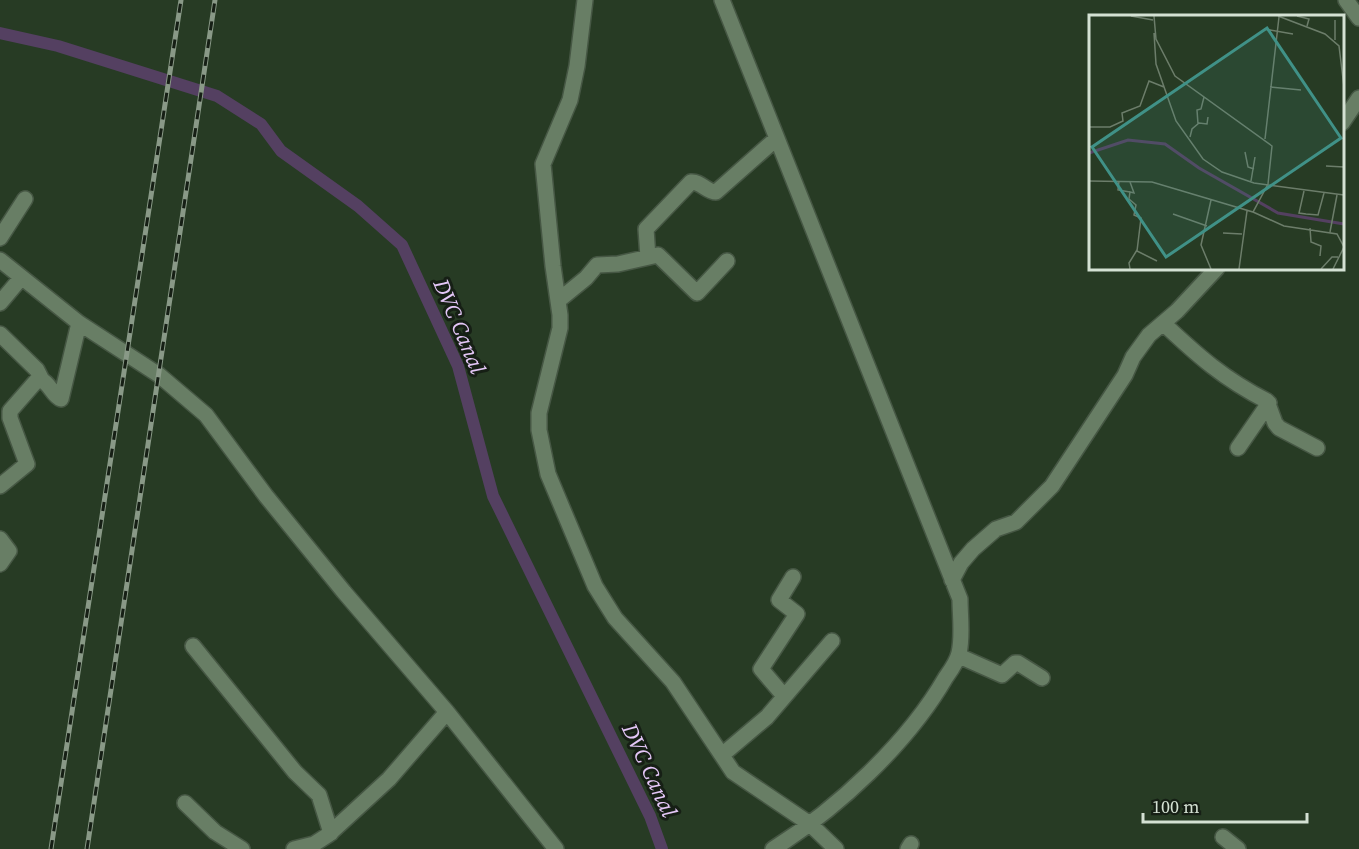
<svg xmlns="http://www.w3.org/2000/svg" width="1359" height="849" font-family="'Source Serif 4',serif">
<style>
.lines{fill:none;stroke-linecap:round;stroke-linejoin:round}
.canal{stroke:#544061;stroke-width:12}
.minor-casing{stroke:#465744;stroke-width:18}
.minor{stroke:#687e65;stroke-width:15}
.rail-casing{stroke:#899987;stroke-width:5}
.rail{stroke:#161f15;stroke-width:3;stroke-dasharray:9;stroke-linecap:butt}
.labels{text-anchor:middle;dominant-baseline:central;stroke-width:6;stroke-linejoin:round;paint-order:stroke}
.water-label{font-size:22px;font-style:italic;fill:#e4c7f7;stroke:#161f15}
.inset-river{fill:none;stroke:#544061;stroke-width:3}
.inset-road{fill:none;stroke:#6c7d6a;stroke-width:1.5}
.view{fill:#409187;fill-opacity:0.15;stroke:#409187;stroke-width:3}
.inset-edge{fill:none;stroke:#d4e1d3;stroke-width:3}
</style>
<rect width="100%" height="100%" fill="#273b24"/>
<g class="lines">
<path class="canal" d="M0,33L58,46L217,96L261,124L281,151L358,206L402,245L458,366L493,496L650,816L662,849"/>
<g class="minor-casing">
<path id="minor" d="M585,0L577,66L570,100L543,164L553,266L560,315V328L539,413V430L548,474L595,586L615,618L673,682L733,772L810,824L836,849
M722,0L960,599C960,616 963,636 959,653C957,662 951,670 946,677C908,743 837,809 773,849
M1346,0L1359,18
M1342,123L1359,98
M0,238L25,199
M648,257L646,229L691,182C700,181 707,192 716,192L776,139
M0,260L79,323L159,375L206,415L266,496L344,592L447,712L556,849
M559,300L586,278L597,265L618,264L658,255L697,293L727,261
M0,303L21,278
M1163,323C1198,356 1224,379 1267,401L1275,423L1279,428L1317,448
M0,334L37,370L41,378
M1238,448L1269,403
M0,486L27,464L10,418V411L38,379C49,380 52,396 61,399L79,323
M0,539L9,551L0,564
M952,580L961,563L973,549L996,529L1016,522L1052,486L1125,375L1133,357L1149,335L1177,311L1217,268
M193,646L295,772L319,795L331,833
M959,656L1002,675L1015,663H1018L1042,678
M784,696L761,669L797,614L779,600L793,577
M722,755L767,717L832,641
M185,803L215,832L242,849
M1223,837L1238,849
M294,849L314,844L328,835L389,779L447,712
M908,849L911,844"/>
</g>
<use href="#minor" class="minor"/>
<g class="rail-casing">
<path id="rail" d="M51,849L181,0
M87,849L215,0"/>
</g>
<use href="#rail" class="rail"/>
</g>
<g class="labels">
<g class="water-label">
<text transform="translate(460 326) rotate(67)">DVC Canal</text>
<text transform="translate(650 770) rotate(65)">DVC Canal</text>
</g>
</g>
<g transform="translate(1089 15)">
<rect width="255" height="255" fill="#273b24"/>
<path class="inset-river" d="M0,138L39,125L76,129L110,153L189,198L255,209"/>
<path class="inset-road" d="M42,1L64,5M189,1L236,19L250,31L255,72M208,1L220,4L218,11M175,14L204,19M65,18L67,49L87,106L114,144L133,157L165,168L255,180M246,25V5M181,72L212,75M109,109L108,95L112,94L115,82M0,112H21L34,106L33,98L51,91L60,66L75,72M101,122L103,114L110,108L118,109L119,102M176,124L190,2M156,137L159,152L165,154M237,151L255,152M0,166L63,167L164,197L179,169L183,131L86,61L67,24L65,1M30,166L29,175L41,177M162,166L166,142M41,167L45,178L41,177L40,184L47,190L45,200L52,203L48,236L68,246M215,176L210,198L217,199L229,200L235,178M164,197L195,211L248,219L255,232L244,254M84,199L118,211M221,213L222,227L232,231L231,241M241,217L248,180M134,218L153,219M41,254L40,248L48,235M122,254L112,230L122,185M150,254L158,196M232,254L243,242H249"/>
<path class="view" d="M178,13L252,123L77,242L3,132Z"/>
<rect width="255" height="255" class="inset-edge"/>
</g>
<path d="M1143 813v9h164v-9" fill="none" stroke="#d4e1d3" stroke-width="3"/>
<text x="1152" y="813" font-size="18" fill="#d4e1d3" stroke="#161f15" stroke-width="4.5" paint-order="stroke">100 m</text>
</svg>
